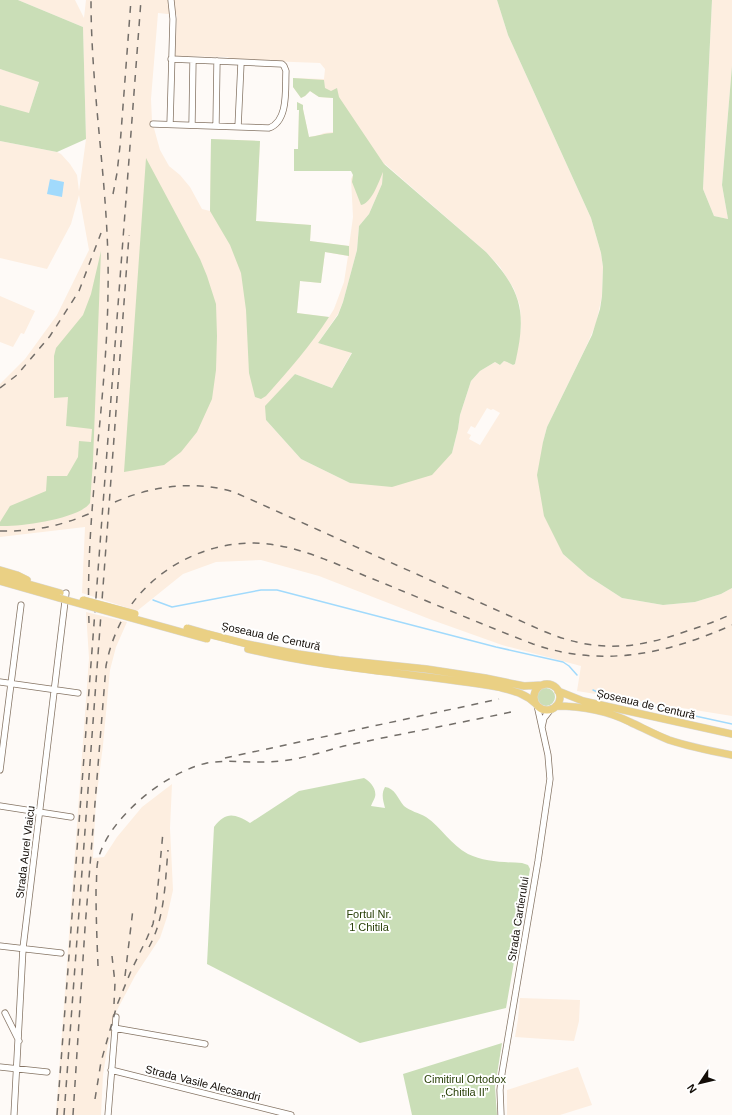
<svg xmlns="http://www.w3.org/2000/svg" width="732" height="1115" font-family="Arial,sans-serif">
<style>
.built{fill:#fdeee0;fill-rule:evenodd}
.green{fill:#cadeb7}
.water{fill:#a1dafc}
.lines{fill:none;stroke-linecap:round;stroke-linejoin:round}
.stream{stroke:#a1dafc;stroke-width:1.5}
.minor-casing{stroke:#857464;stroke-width:7}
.major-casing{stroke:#d9d8d7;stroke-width:8}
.minor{stroke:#fff;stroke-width:5.5}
.major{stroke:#ead084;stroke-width:7}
.rail{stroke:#736e69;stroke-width:1.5;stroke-dasharray:7 7;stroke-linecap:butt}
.major-bridge-casing{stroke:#d9d8d7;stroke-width:8;stroke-linecap:butt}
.major-bridge{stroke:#ead084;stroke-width:7}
.labels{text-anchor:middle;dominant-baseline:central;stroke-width:4;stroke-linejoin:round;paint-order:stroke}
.street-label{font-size:11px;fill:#140e08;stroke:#fff}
.park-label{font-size:11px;fill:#294008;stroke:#fff}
</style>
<rect width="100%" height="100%" fill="#fefaf7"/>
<path class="built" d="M18,0H75L84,18L86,0H497L508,35L591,218L601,253L603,267L602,296L596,324L586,347L547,427L543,442L563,554L588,576L622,598L663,605L695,602L721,594L732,588V716L577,691L581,666L502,645L432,620L319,576L261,560L216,562L183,574L137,611L82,593L85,527L0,537V384L25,359L57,315L89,250L79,195L71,224L47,269L0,258V141L57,152L61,154L70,164L77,175L79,191L86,139L83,27ZM158,13L177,15L175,56L227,57L237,60L320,63L325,69L324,79L293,78V87L301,98L305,96L310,91L319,97L333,98V132L324,133L319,135L309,137L303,109V105L297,102V110H299L298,149H294V171H351L353,173V175L351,179L353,217L349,246L310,241L311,225L256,221L260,141L211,139L210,211L202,209L190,187L180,175L169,166L160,150L152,121L151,99ZM385,164L486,252L500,267L514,289L520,306L521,327L515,364L513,365L507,362L504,361L500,365L495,362L480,371L471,381L460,415L458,429L452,453L350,483L301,459L266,420L295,374L332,388L352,352L318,343L338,314L343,302L357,250L359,226L369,214L382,184ZM325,252L348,256L344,282L334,309L329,317L297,313L300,281L321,283ZM487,408L491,410L493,409L500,413L480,445L469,439L471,435L467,433L471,426L475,428Z
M712,0H732V66L722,185L728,219L714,216L703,189Z
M0,69L39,81L29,114L0,105Z
M0,296L35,311L24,334L21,333L13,347L0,342Z
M86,612L127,622L116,647L110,670L103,745L96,801L93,858L104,857L117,837L142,807L172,784L170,828L173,890L167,917L160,938L135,976L116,1012L107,1050L103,1075L101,1115H56L89,658Z
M520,998L580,1000L579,1021L574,1041L515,1037L518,1019Z
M578,1067L592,1105L560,1115H507V1090Z"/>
<path class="green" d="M0,0H18L83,27L86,139L57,152L0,141V105L29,113L39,82L0,69Z
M497,0H712L703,189L714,216L728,219L722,185L732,66V588L721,594L695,602L663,605L622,598L588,576L563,554L544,516L537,475L543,442L547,427L592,335L600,309L602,296L603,267L601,253L591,218L508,35Z
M293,78L324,80L325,88L331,91L337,88L339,97L384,164L486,252C522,291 527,312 515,364L513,365L507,362L504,361L500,365L495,362L480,371L471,381L460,415L458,429L452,453L432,475L392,487L350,483L301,459L266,420L265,406L295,374L332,388L352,353L318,343L338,315L343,302L357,250L359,226L369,214L382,184L383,172C379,181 372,203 361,205L352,182L353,175L351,171H294V149H298L299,110H297V102L303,105V109L309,137C318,136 325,133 333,133V98L319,97L310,91L305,96L301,98L293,87Z
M211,139L260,141L256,221L311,225L310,241L349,246V256L325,252L321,283L300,281L297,313L329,317C310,346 289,370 266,396L261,399L255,397L249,373L246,310L241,273L230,245L210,211Z
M146,158L200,259L207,276L216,304L217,336L216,370L212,399L197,432L181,452L164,465L124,472Z
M101,251L93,461L90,503C79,519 19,527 0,526V522L10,506L46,491L47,476H67L78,457L79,441L91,442L92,429L66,426L68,397L54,398V356L56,348L83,315L91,294Z
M537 697a9 9 0 1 1 18 0a9 9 0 1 1-18 0Z
M364,778C370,781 377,789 375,797C374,800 372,803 371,806L385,808C383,800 381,794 385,787C395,788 398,799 404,806C410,811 419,813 426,817C441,827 451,845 468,854C484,862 504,862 522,863L528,865L530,869L529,875L506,1008L360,1043L207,964L214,827C226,811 235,814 250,823L299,791Z
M502,1043L495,1087L497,1115H412L403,1074Z"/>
<path class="water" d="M50,179L64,182L62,197L47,194Z"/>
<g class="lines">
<path class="stream" d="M153,600L172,607L261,590H277L496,647L563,662L569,666L577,675
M593,690L608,697L732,724"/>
<g class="minor-casing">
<path id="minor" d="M153,124L269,128C289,121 285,88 286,71L284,66L282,64L171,59
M170,124L173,19L171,0
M192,124L193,60
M216,125L217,61
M238,127L241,63
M0,682L78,693
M542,727L544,718L551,709
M0,770L21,605
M0,806L71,817
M0,946L61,953
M5,1013L19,1041
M114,1028L205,1044
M0,1067L47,1072
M111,1070L291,1115
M14,1115L23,948L66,593
M108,1115L116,1017
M501,1115L500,1090L502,1073L538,861L550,779L548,755L537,705"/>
</g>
<g class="major-casing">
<path id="major" d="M0,570L17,575L27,580
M0,576L60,593
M0,581L59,598
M208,634L247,644L298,654L339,660L426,669L485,678L524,686L543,685
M248,649C330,669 415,673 498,687C513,691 525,693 536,704
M534 697a13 13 0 1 1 26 0a13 13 0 1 1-26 0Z
M558,691L583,701L732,734
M556,706C580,706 608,711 630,722C643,728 656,735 669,740C690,747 711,751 732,755"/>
</g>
<use href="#minor" class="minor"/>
<use href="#major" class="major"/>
<path class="rail" d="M113,194L117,173L120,146L131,0
M0,388L17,375L50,336L79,291L101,233
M115,502C152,486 194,480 234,492L541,630C594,653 634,650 687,631C702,626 717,621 732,614
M0,531C32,532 61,526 91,513
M89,623C85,512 107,402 108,291C110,194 91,97 91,0
M225,758L499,699
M149,947C165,918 165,883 168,850
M112,956L115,983L114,1004
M98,966C97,941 96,916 96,890C97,880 96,870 98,860C108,818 166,772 207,763C224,760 241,762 258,762C271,762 283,761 295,759C311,756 328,750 344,746C400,734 455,724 511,712
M125,976L133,909
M95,1099L101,1062L117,1005L131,971L147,938L153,924L156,907L163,832
M57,1115L141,0
M64,1115L129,235
M73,1115L85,928L106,666C109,649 115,633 123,618C150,568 212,537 268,544C303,548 336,564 368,577C423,599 478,623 533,644C602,668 667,654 732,625"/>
<g class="major-bridge-casing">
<path id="major-bridge" d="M59,598L207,639
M83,600L135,614
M187,628L208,634"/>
</g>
<use href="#major-bridge" class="major-bridge"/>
</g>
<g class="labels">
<g class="street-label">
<text transform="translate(271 636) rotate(12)">Șoseaua de Centură</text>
<text transform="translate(646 704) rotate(13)">Șoseaua de Centură</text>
<text transform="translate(25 852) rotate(-83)">Strada Aurel Vlaicu</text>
<text transform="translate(518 919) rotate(-81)">Strada Cartierului</text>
<text transform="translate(203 1083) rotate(14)">Strada Vasile Alecsandri</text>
</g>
<g class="park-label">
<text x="369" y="914">Fortul Nr.<tspan x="369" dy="13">1 Chitila</tspan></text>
<text x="465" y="1079">Cimitirul Ortodox<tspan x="465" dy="13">„Chitila II”</tspan></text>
</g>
</g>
<g transform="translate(700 1083) rotate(235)" stroke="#ffffff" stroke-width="3" paint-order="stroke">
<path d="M0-3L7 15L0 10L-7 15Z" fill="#140e08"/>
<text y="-6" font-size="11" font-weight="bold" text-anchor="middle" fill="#140e08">N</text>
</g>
</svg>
